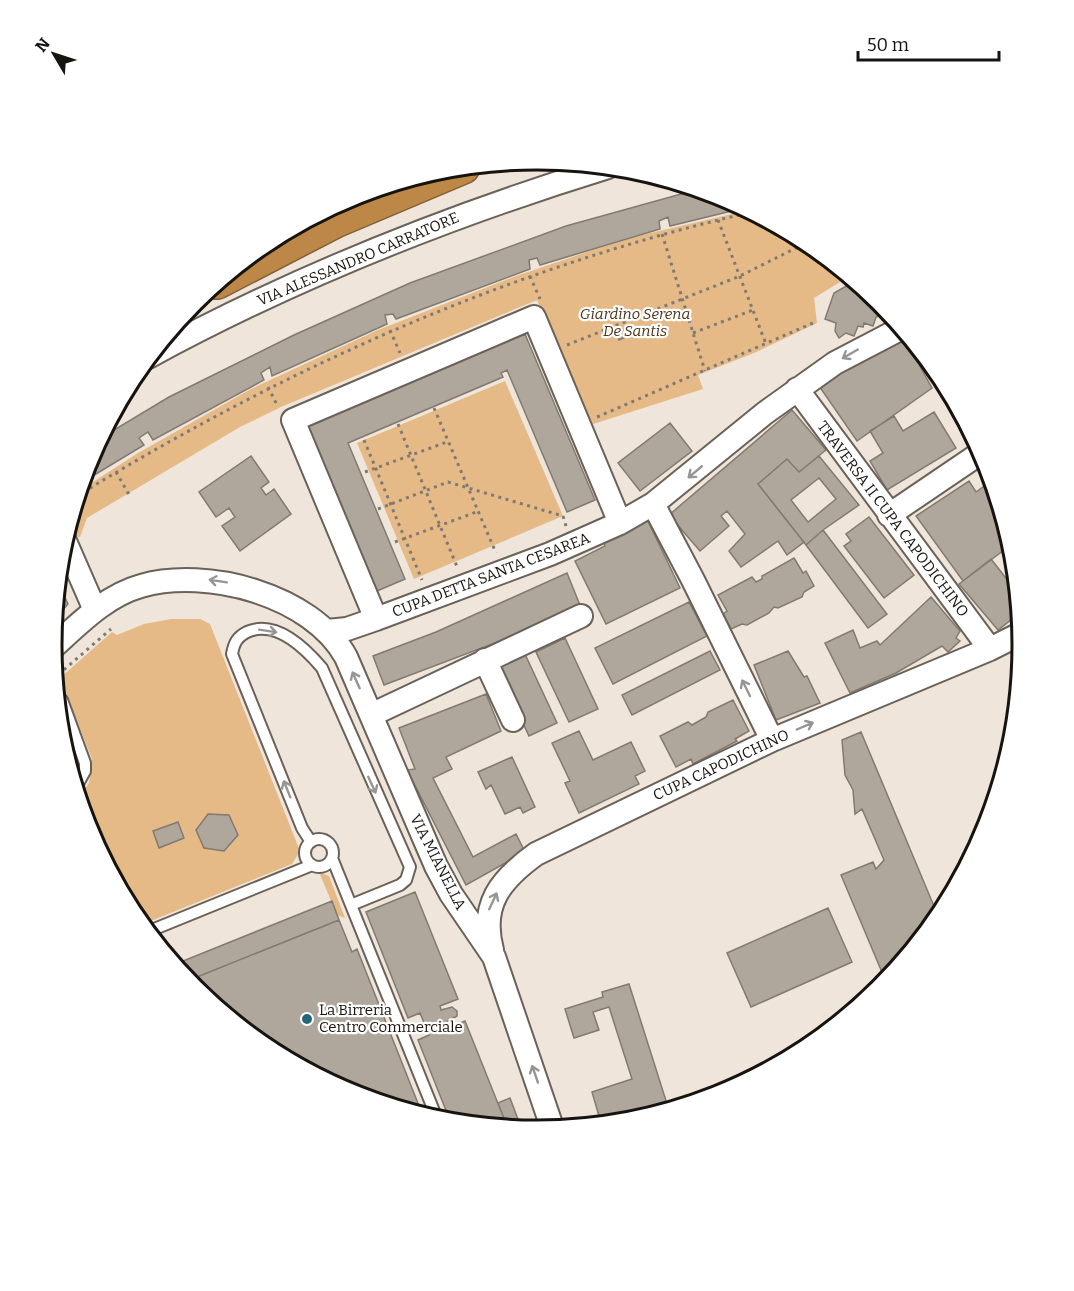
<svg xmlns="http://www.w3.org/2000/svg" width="1074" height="1291" font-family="Bitter,serif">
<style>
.green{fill:#e6ba87}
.building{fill:#afa69c;stroke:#827a70;stroke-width:1.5;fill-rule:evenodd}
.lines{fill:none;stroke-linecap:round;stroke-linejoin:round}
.lane-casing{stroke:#6a6259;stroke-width:14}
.street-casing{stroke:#6a6259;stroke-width:26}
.highway-casing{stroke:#835f34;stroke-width:36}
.path{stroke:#807a73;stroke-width:3;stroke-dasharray:3 4.5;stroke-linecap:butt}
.lane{stroke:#fff;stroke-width:10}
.street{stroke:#fff;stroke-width:22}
.highway{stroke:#bd8847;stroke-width:33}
.oneway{stroke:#979593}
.poi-dot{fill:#236679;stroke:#fff;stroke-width:2}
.labels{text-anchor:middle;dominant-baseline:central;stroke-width:4.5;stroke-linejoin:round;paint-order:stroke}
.street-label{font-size:15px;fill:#171410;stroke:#fff}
.park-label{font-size:15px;font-style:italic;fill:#4b3315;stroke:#fff}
.poi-label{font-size:15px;fill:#171410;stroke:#fff;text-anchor:start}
.rim{fill:none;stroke:#171410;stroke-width:3}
</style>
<rect width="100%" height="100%" fill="#efe5da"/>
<path class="green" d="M749,210L807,242L850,276L814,298L817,323L754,353L698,375L703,389L590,425L537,300L281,407L240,427L87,518L80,537L75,536L69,522L79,491L138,453L251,389L378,330L516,276L596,249L642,235Z
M505,381L563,516L414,579L357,443Z
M171,619H200L210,624L300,851L292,864L141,925L133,915L88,831L78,799L89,783L92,759L60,678L112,632L117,635L144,624Z
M319,872L329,876L345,918L337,915Z"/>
<path class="building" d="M699,189L723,197L744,208L670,226L668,217L659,221L660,229L540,265L537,258L529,260L530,269L396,319L393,314L385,315L387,324L272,376L270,367L261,373L264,380L153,440L148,432L139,438L144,445L81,483L88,459L99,439L169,397L294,335L410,283L566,226Z
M848,285L857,288L862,287L877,299L875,306H881L885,314L876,317L873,326L864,323L863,327L858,326L854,336L846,333L839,338L835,331L836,323L825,319L834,293Z
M629,326L632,334L619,340L616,332Z
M525,334L595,500L567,512L507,370L501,373L503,377L348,443L405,579L377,591L307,426Z
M903,336L932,388L857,441L817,383Z
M792,410L826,450L799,472L787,459L758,484L804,542L787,555L778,541L741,567L729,551L745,534L727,511L721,516L729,526L700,551L669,515Z
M934,412L956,448L887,490L870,461L883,453L870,431L894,416L903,431Z
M670,423L692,451L640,491L618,463Z
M251,456L269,482L261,488L266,495L274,489L291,514L240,551L222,526L235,517L229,508L216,517L199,492Z
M819,456L859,505L823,530L806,545L758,484L787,459L799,472ZM819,478L836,499L808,522L791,500Z
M988,466L1012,544L963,581L916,516L969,481L976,492L991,481L983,469Z
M646,517L680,588L606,624L575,561L605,546L602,539Z
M869,517L914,575L884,598L844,546L851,541L846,534Z
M823,530L887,614L868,628L806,545Z
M794,558L803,573L806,571L814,586L804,592L802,597L778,608L774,607L769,613L747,625L742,624L731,629L723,614L727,611L718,595L752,577L756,582L762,579V576Z
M991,559L1009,582L1016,579L1020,618L1011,620L998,630L959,584Z
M567,573L582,610L384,685L373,656L436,632Z
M57,581L68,604L53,622Z
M931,597L960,631L956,638L960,641L948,652L942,646L896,673L850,693L825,643L853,630L860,648L877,641L880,645Z
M689,602L707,636L613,684L595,648Z
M565,638L598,709L569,722L536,652Z
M710,651L720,670L632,715L622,695Z
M788,651L804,677L807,676L820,703L776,720L754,665Z
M524,652L557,723L529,736L496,666Z
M486,694L501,731L446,757L452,769L433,778L473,857L516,834L525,852L466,885L407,770L415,769L399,728Z
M733,700L749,731L735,739L737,741L693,764L691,759L676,767L660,736L688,722L692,725L706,717L708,712Z
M579,731L593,760L631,742L645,771L635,776L639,784L579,813L565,783L570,781L552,743Z
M861,732L939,918L894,973L884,977L841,875L873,862L876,869L884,860L862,809L855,814L853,790L845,775L842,740Z
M512,757L535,807L523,813L520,807L505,814L491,785L486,789L478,772Z
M208,814L229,815L238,835L224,851L204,848L196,830Z
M178,822L184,838L159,848L153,831Z
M415,892L458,999L440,1006L441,1010L452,1007L457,1011V1016L446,1022L448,1028L465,1021L507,1126L502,1128L451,1123L418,1040L429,1035L420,1013L408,1018L366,912Z
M332,901L339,920L187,981L173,965Z
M828,908L852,962L751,1007L727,953Z
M339,920L352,952L357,949L423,1116L351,1094L267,1049L187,981Z
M629,984L668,1107L643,1115L641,1108L601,1123L592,1092L632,1079L609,1007L593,1012L599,1030L574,1038L565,1009L603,997L602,992Z
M510,1098L519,1122L507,1126L498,1103Z"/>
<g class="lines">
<g class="lane-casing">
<path id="lane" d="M56,693L62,700L85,763V771L75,789
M305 853a14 14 0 1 1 28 0a14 14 0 1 1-28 0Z
M311,842L302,828L232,654C234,643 237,637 247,632C276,619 305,648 322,668L410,867L406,880L400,885L351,905
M332,858L438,1121
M147,932L312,865"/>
</g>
<g class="street-casing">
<path id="street" d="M148,357C295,277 449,216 608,167
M797,389L990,649
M653,504L693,580L772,740
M889,515L982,452
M64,539L95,610
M376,619L293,420L534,317L620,523
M327,631L347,629L376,619L550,554L620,523L653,504L765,413L835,363L902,328
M51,649C78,625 105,596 141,586C207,567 312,595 346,657L436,866L451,894L494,957L553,1130
M485,660L513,720
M371,715L581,616
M492,950C480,905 500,880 536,854L772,740L990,649L1022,633"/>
</g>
<g class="highway-casing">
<path id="highway" d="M217,282L335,221L463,167"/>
</g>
<path class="path" d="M718,220L766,344
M662,234L705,371
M530,276L540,299
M390,330L400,353
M693,333L753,310
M567,345L740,276L808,242
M268,387L278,407
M434,408L496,553
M597,417L813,323
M398,424L458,569
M364,440L422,580
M116,472L131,498
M365,472L447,442
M77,496C287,367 512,267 752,212
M378,509L448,482L563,516L566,526
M395,542L479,511
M59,668L56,671L59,674L111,629"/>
<use href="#lane" class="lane"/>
<use href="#street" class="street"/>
<use href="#highway" class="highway"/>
</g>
<defs><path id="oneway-shaft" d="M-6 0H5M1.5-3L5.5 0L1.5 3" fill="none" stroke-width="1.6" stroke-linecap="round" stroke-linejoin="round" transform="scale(1.5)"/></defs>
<g class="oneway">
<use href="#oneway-shaft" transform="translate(850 354) rotate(150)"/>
<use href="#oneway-shaft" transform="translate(695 472) rotate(140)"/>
<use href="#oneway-shaft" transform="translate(218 581) rotate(-171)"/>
<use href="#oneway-shaft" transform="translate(268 631) rotate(9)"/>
<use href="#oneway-shaft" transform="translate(356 680) rotate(-114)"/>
<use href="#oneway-shaft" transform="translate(746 688) rotate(-116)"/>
<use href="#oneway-shaft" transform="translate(805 726) rotate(-23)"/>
<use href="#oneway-shaft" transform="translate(372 785) rotate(65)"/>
<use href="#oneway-shaft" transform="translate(287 789) rotate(-112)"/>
<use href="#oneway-shaft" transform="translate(493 901) rotate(-65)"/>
<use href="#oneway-shaft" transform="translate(535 1074) rotate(-109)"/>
</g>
<circle class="poi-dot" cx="307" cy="1019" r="6"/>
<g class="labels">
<g class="street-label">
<text transform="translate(358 259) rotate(-23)">VIA ALESSANDRO CARRATORE</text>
<text transform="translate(893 519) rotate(53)">TRAVERSA II CUPA CAPODICHINO</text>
<text transform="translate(491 575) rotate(-21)">CUPA DETTA SANTA CESAREA</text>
<text transform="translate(721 765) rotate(-25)">CUPA CAPODICHINO</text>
<text transform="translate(438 862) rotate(63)">VIA MIANELLA</text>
</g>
<g class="park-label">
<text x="635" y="314">Giardino Serena<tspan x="635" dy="17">De Santis</tspan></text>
</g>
<g class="poi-label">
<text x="319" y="1010">La Birreria<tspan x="319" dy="17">Centro Commerciale</tspan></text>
</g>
</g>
<path d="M0 0H1074V1291H0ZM62 645a475 475 0 1 1 950 0a475 475 0 1 1-950 0Z" fill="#fff" fill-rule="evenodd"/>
<path class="rim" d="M62 645a475 475 0 1 1 950 0a475 475 0 1 1-950 0Z"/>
<g transform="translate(54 54) rotate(309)" stroke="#ffffff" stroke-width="4.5" paint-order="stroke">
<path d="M0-4.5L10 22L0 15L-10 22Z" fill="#171410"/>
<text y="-9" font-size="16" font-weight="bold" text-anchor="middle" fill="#171410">N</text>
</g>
<path d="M858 51v9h141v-9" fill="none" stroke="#171410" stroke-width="3"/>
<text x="867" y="51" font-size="18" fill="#171410" stroke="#ffffff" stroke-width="4.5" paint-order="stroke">50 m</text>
</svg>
